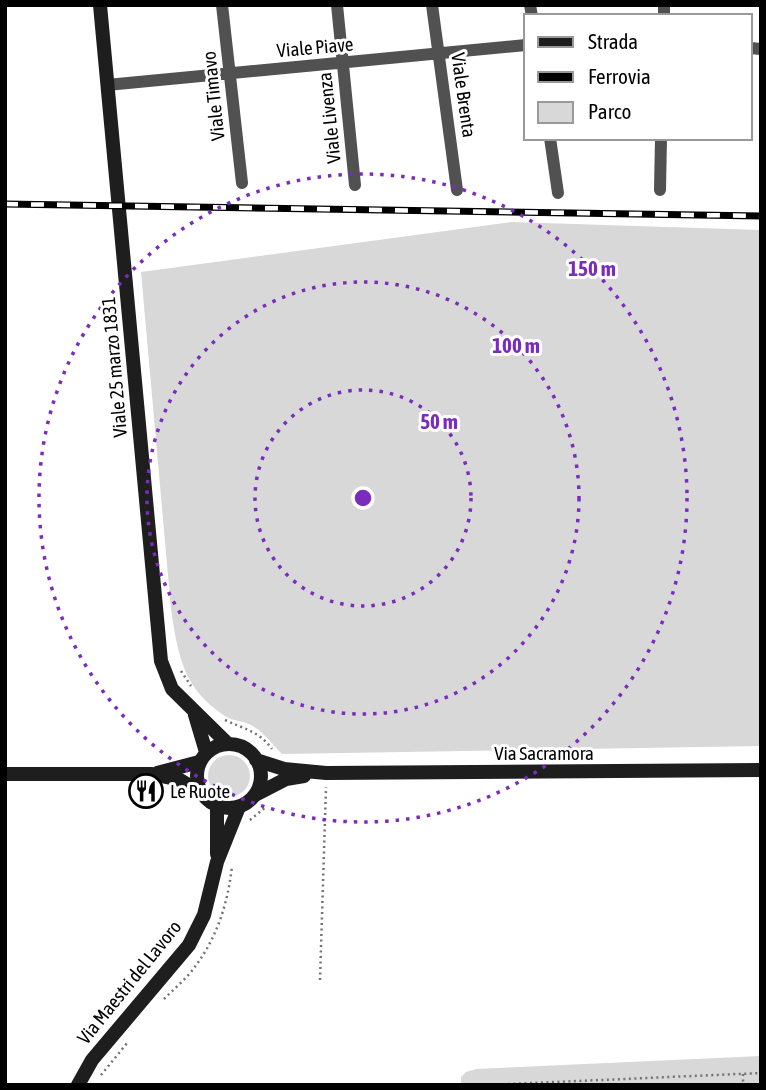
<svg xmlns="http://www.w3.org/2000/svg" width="766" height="1090" font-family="'Asap Condensed',sans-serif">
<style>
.green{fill:#d8d8d8}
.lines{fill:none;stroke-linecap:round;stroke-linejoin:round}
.path{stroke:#737373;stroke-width:2.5;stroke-dasharray:2 3.5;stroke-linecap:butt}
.street{stroke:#515151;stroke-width:12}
.secondary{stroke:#1e1e1e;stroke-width:14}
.rail-casing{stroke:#000;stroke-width:7}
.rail{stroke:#fff;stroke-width:4.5;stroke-dasharray:13;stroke-linecap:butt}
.ring{fill:none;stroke:#7b2cbf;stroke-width:3.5;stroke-dasharray:3.5 7}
.labels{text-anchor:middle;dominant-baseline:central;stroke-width:6;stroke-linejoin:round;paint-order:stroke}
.street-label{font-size:19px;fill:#000;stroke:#fff}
.poi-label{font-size:19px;fill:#000;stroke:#fff;text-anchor:start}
.centre{fill:#7b2cbf;stroke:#fff;stroke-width:3.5}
.ring-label{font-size:21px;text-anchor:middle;font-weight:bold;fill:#7b2cbf;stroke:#fff;stroke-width:6;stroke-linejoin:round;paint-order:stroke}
</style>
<rect width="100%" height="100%" fill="#fff"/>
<path class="green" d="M512,222L761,230V746L282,754C273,745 263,731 251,725C243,721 233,721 225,716C183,689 178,655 171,609L141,272Z
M208 776a21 21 0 1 1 42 0a21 21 0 1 1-42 0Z
M761,1056V1085H440L461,1083V1077L466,1072L476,1069Z"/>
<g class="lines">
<path class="path" d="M181,671L191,686
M225,720C244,729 259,731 272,749
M250,820L267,806
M320,980L326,787
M164,999C174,989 186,979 194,968C217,938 228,903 232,866
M743,1074V1085
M101,1075L128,1042
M486,1085L761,1073"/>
<path class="street" d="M222,5L242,183
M337,5L355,185
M432,5L457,190
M530,5L532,16
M664,16V5
M750,48L761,49
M107,85L526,45
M550,138L558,193
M660,190L661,138"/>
<path class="secondary" d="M100,5L161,661L172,689L228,744
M195,715L206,752
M197 776a32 32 0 1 1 64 0a32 32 0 1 1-64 0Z
M256,760L284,769L326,773L761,770
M157,773L199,762
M5,774H152L180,780L200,792
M255,795L286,779L304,776
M217,806V854
M78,1085L92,1060L189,945L204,915L217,862L239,807"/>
<g class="rail-casing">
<path id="rail" d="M5,204L761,216"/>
</g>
<use href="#rail" class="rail"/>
</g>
<g class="ring">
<circle cx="363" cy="498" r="108"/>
<circle cx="363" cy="498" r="216"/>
<circle cx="363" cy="498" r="324"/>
</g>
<defs>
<g id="restaurant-ring" transform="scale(1.75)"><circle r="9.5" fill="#fff" stroke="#000" stroke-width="1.5"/><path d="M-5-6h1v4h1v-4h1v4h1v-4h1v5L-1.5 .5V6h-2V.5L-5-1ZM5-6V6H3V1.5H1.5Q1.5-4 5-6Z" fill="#000"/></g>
</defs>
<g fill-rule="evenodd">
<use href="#restaurant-ring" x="146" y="791"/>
</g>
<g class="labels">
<g class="street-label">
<text transform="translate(315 47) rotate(-5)">Viale Piave</text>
<text transform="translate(464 95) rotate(82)">Viale Brenta</text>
<text transform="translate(213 96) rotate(-96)">Viale Timavo</text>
<text transform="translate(329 118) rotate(-96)">Viale Livenza</text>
<text transform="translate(114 367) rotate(-95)">Viale 25 marzo 1831</text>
<text x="544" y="753">Via Sacramora</text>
<text transform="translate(129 982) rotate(-51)">Via Maestri del Lavoro</text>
</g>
<g class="poi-label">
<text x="170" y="791">Le Ruote</text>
</g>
</g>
<circle cx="363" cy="498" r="10" class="centre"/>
<g class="ring-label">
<text x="592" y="276">150 m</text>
<text x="516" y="353">100 m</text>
<text x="439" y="429">50 m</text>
</g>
<rect width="766" height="1090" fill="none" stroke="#000000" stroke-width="14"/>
<rect x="524" y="14" width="228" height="126" fill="#ffffff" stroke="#999999" stroke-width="2"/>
<rect x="538" y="37" width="35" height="10" fill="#1e1e1e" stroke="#999999" stroke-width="2"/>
<text x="588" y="49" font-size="21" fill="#000000">Strada</text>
<rect x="538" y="72" width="35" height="10" fill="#000000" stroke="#999999" stroke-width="2"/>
<text x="588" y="84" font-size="21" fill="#000000">Ferrovia</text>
<rect x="538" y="102" width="35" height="21" fill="#d8d8d8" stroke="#999999" stroke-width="2"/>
<text x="588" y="119" font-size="21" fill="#000000">Parco</text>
</svg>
